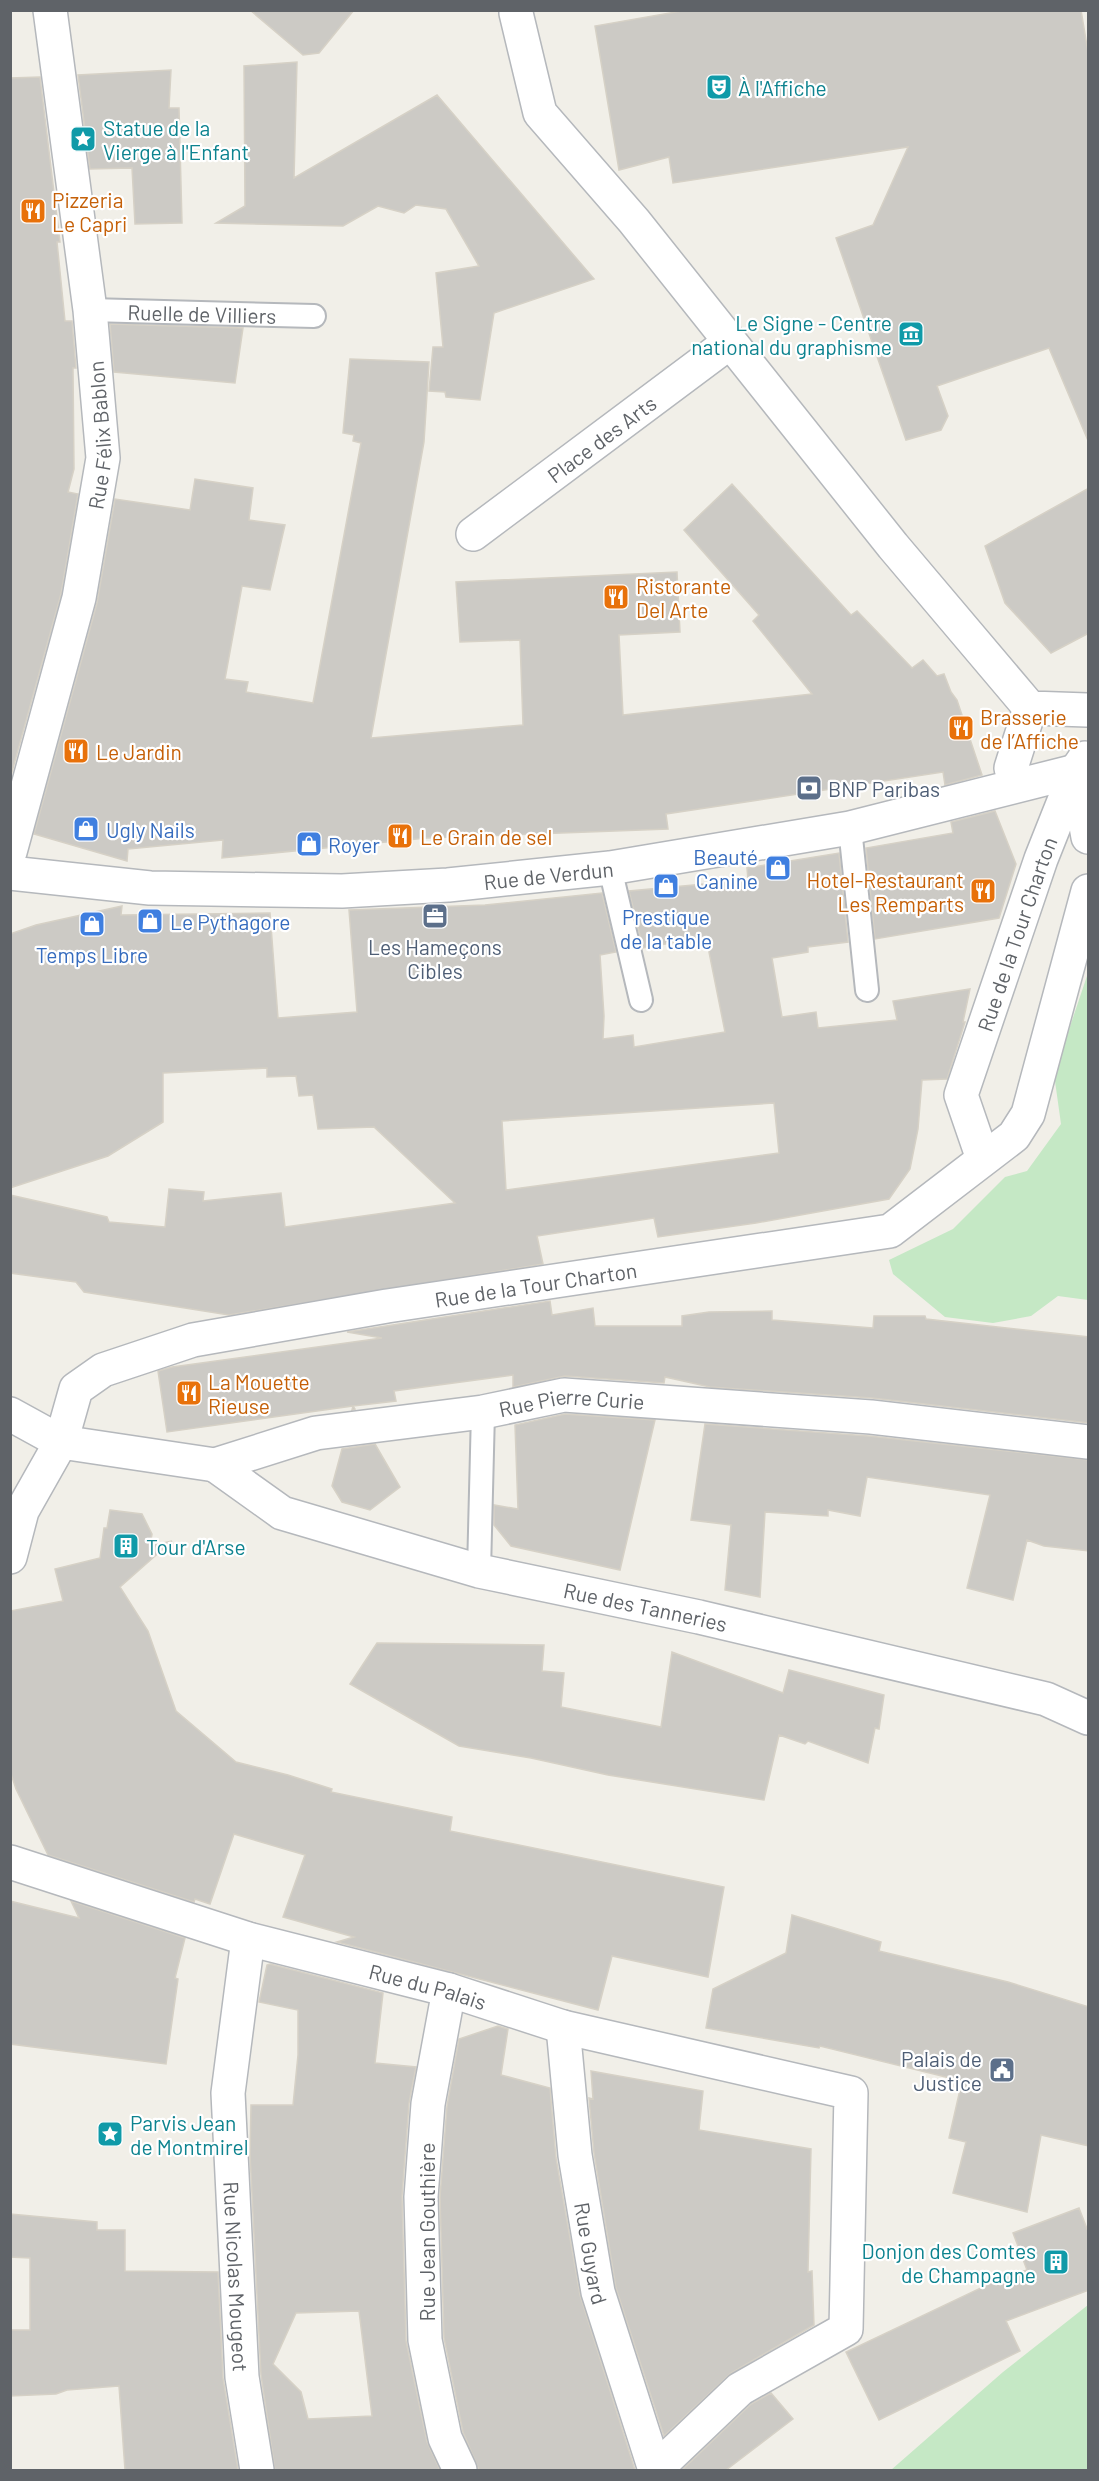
<svg xmlns="http://www.w3.org/2000/svg" width="1099" height="2481" font-family="Barlow,sans-serif">
<style>
.green{fill:#c5e8c5}
.building{fill:#cccac5;stroke:#d6d1c6;stroke-width:1.5;fill-rule:evenodd}
.lines{fill:none;stroke-linecap:round;stroke-linejoin:round}
.lane-casing{stroke:#b5b8bc;stroke-width:26}
.street-casing{stroke:#b5b8bc;stroke-width:36}
.lane{stroke:#fff;stroke-width:22}
.street{stroke:#fff;stroke-width:33}
.labels{text-anchor:middle;dominant-baseline:central;stroke-width:4.5;stroke-linejoin:round;paint-order:stroke}
.culture-label{font-size:21px;fill:#0d838f;stroke:#fff;text-anchor:start}
.food-label{font-size:21px;fill:#c56008;stroke:#fff;text-anchor:start}
.street-label{font-size:21px;fill:#5f6368;stroke:#fff}
.service-label{font-size:21px;fill:#4e5e75;stroke:#fff;text-anchor:start}
.shop-label{font-size:21px;fill:#366cbe;stroke:#fff;text-anchor:start}
</style>
<rect width="100%" height="100%" fill="#f1efe8"/>
<path class="green" d="M1088,973V1300L1058,1296L1031,1316L993,1323L945,1317L893,1274L889,1260L953,1229L1005,1177L1027,1171L1061,1124L1054,1074Z
M1088,2305V2470H891L1003,2372Z"/>
<path class="building" d="M250,10H354L319,53L303,55Z
M687,10H1081L1089,58V443L1049,348L937,386L948,416L941,430L906,440L836,238L873,225L908,147L673,183L669,157L619,170L595,26Z
M297,62L294,178L437,95L594,279L494,313L480,400L446,397L445,392L429,391L433,347H443L436,273L479,266L446,209L416,205L404,213L378,206L343,226L216,223L245,206L244,66Z
M171,70L169,108H179L182,223L135,224L132,168L90,169L78,75Z
M40,77L60,242H57L65,321H72L76,368H73L74,469L68,492L78,494L61,594L10,779V78Z
M110,324L243,328L235,383L114,372Z
M350,359L429,362L424,442L371,738L523,725L520,640L460,642L456,582L677,572L680,632L619,635L623,715L812,694L753,621L759,615L684,530L732,484L851,615L857,611L912,668L923,660L937,676L944,674L951,692L957,700L982,775L945,785L943,772L666,814L668,829L427,838L222,858L223,840L128,849L127,861L34,834L97,603L115,499L190,510L195,479L253,488L249,520L285,525L270,590L242,586L225,679L248,682L246,692L313,703L361,443L353,441L354,435L343,433Z
M1089,488V633L1051,653L1005,603L985,546Z
M995,811L1016,864L999,918L875,939L866,848L953,833L951,822Z
M839,853L848,942L808,947V952L772,958L782,1017L816,1012L818,1028L897,1020L893,1001L970,989L963,1022H965L947,1079L922,1080L918,1129L910,1169L889,1199L756,1223L658,1237L654,1218L537,1236L543,1264L229,1315L84,1292L76,1282L10,1273V1195L107,1217L109,1222L165,1227L169,1189L204,1192L203,1201L281,1193L285,1227L455,1203L374,1127L318,1129L313,1095L299,1096L296,1076L267,1077V1068L163,1073V1122L108,1156L10,1188V934L36,925L122,906L121,915L270,913L278,1018L357,1012L349,910L485,905L602,893L616,952L600,955L604,1016L603,1039L633,1035L634,1047L725,1032L706,937L643,948L629,891L748,880L747,868ZM774,1103L779,1153L506,1190L502,1121Z
M550,1301L552,1315L593,1308L595,1326H682V1316L709,1312L772,1311V1320L873,1328L874,1316H925L926,1319L1089,1337V1423L872,1398L710,1387L665,1377L664,1383L565,1376L513,1387V1375L394,1391L396,1401L353,1406L355,1409L352,1410L353,1406L167,1432L158,1371L172,1367L382,1338L347,1332Z
M565,1414L655,1420L620,1570L511,1546L494,1525V1505L518,1509L515,1425Z
M705,1424L869,1436L1089,1460V1551L1044,1546L1027,1540L1013,1600L967,1588L990,1495L867,1477L860,1516L828,1510V1516L765,1512L760,1597L725,1590L731,1525L691,1520Z
M375,1444L400,1487L370,1510L342,1502L332,1486L342,1449Z
M110,1510L142,1514L152,1534L150,1546L172,1541L120,1587L148,1631L176,1711L236,1762L288,1775L332,1789L331,1792L452,1817L450,1831L724,1887L708,1977L612,1956L598,2010L337,1942L354,1937L283,1917L305,1855L234,1834L210,1904L195,1899L194,1902L48,1855L16,1789L10,1771V1611L63,1601L55,1569L100,1558L104,1528H107Z
M377,1643L544,1645L542,1671L564,1673L561,1707L661,1727L672,1652L783,1693L789,1670L884,1695L879,1729L875,1728L868,1763L808,1741L805,1744L779,1735L764,1800L608,1775L531,1758L459,1746L350,1684Z
M10,1901L79,1918L71,1901L185,1938L175,1978L178,1979L166,2064L10,2044Z
M792,1915L881,1942L879,1951L1008,1982L1089,2007V2146L1041,2135L1027,2212L953,2193L966,2142L949,2138L962,2081L820,2046L819,2048L706,2028L713,1989L786,1953Z
M270,1964L383,1993L375,2063L416,2067L409,2103L402,2196L406,2341L427,2442L440,2470H275L261,2375L250,2154L251,2105H293L298,2055V2010L259,2002L267,1965ZM359,2311L372,2416L308,2419L301,2392L273,2364L296,2313Z
M498,2026L508,2029L501,2075L550,2088L556,2158L580,2295L635,2470H479L463,2432L444,2338L440,2197L447,2106L459,2039Z
M591,2071L703,2091L699,2130L811,2149L808,2272L812,2271L814,2325L731,2373L664,2436L616,2288L594,2153L589,2098L593,2099Z
M1079,2208L1089,2234V2290L1006,2321L1020,2351L879,2420L846,2352L985,2286L984,2284L1027,2270L1013,2233Z
M10,2214L97,2222V2230H125V2271L218,2272L223,2378L238,2470H125L119,2386L67,2390L56,2394L10,2396V2330H30V2258L10,2257Z
M771,2393L793,2419L726,2470H682L751,2404Z"/>
<g class="lines">
<g class="lane-casing">
<g id="lane">
<path id="s1" d="M90,310L314,316"/>
<path d="M850,828L867,990"/>
<path d="M610,868L641,1000"/>
<path d="M479,1571L483,1412"/>
</g>
</g>
<g class="street-casing">
<g id="street">
<path d="M516,13L540,113L634,221L893,546L1030,708L1087,710"/>
<path id="s2" d="M473,534L730,342"/>
<path d="M1011,768L1030,708"/>
<path d="M1076,771L1088,837"/>
<path id="s3" d="M10,852L79,598L103,458L90,310L50,10"/>
<path id="s4" d="M10,873L150,888L342,891L448,885L610,868L850,828L1076,771"/>
<path id="s5" d="M983,1159L961,1095L1041,859L1076,771L1085,758"/>
<path id="s6" d="M10,1414L61,1442L215,1465L316,1433L483,1412L564,1395L871,1417L1088,1442"/>
<path id="s7" d="M215,1465L282,1513L479,1571L699,1617L1046,1699L1088,1718"/>
<path id="s8" d="M10,1557L22,1511L61,1442L76,1389L103,1370L193,1340L387,1306L890,1231L1014,1136L1028,1114L1088,891"/>
<path id="s9" d="M10,1862L248,1939L449,1990L563,2027L851,2093L846,2329L740,2389L655,2470"/>
<path id="s10" d="M248,1939L228,2093L242,2377L257,2470"/>
<path d="M449,1990L428,2104L421,2197L425,2340L445,2438L460,2470"/>
<path id="s11" d="M563,2027L575,2155L598,2292L655,2470"/>
</g>
</g>
<use href="#lane" class="lane"/>
<use href="#street" class="street"/>
</g>
<defs>
<g id="theatre-square" transform="scale(1.35)"><rect x="-9" y="-9" width="18" height="18" rx="4" fill="#0f9aa8" stroke="#fff"/><path d="M-5-5.5Q0-4 5-5.5V0Q5 5 0 6Q-5 5-5 0ZM-3.3-2.5H-1v1.5H-3.3ZM1-2.5H3.3v1.5H1ZM-2.8 1Q0 5.5 2.8 1Z" fill="#fff"/></g>
<g id="sight-square" transform="scale(1.35)"><rect x="-9" y="-9" width="18" height="18" rx="4" fill="#0f9aa8" stroke="#fff"/><path d="M0-6L1.8-2.2L6-1.7L2.9 1.2L3.7 5.4L0 3.3L-3.7 5.4L-2.9 1.2L-6-1.7L-1.8-2.2Z" fill="#fff"/></g>
<g id="restaurant-square" transform="scale(1.35)"><rect x="-9" y="-9" width="18" height="18" rx="4" fill="#e8710a" stroke="#fff"/><path d="M-5-6h1v4h1v-4h1v4h1v-4h1v5L-1.5 .5V6h-2V.5L-5-1ZM5-6V6H3V1.5H1.5Q1.5-4 5-6Z" fill="#fff"/></g>
<g id="museum-square" transform="scale(1.35)"><rect x="-9" y="-9" width="18" height="18" rx="4" fill="#0f9aa8" stroke="#fff"/><path d="M0-6L6-3V-2H-6V-3ZM-5-1h2V3h-2ZM-1-1h2V3h-2ZM3-1h2V3H3ZM-6 4H6V6H-6Z" fill="#fff"/></g>
<g id="bank-square" transform="scale(1.35)"><rect x="-9" y="-9" width="18" height="18" rx="4" fill="#5c6f8a" stroke="#fff"/><path d="M-6-4H6V4H-6ZM0-2.3a2.3 2.3 0 1 0 0 4.6a2.3 2.3 0 1 0 0-4.6Z" fill="#fff"/></g>
<g id="shop-square" transform="scale(1.35)"><rect x="-9" y="-9" width="18" height="18" rx="4" fill="#3f7fe0" stroke="#fff"/><path d="M-5-2.5h2.3a2.7 3.5 0 0 1 5.4 0H5L5.5 6h-11ZM-1.5-2.5h3a1.5 2.3 0 0 0-3 0Z" fill="#fff"/></g>
<g id="office-square" transform="scale(1.35)"><rect x="-9" y="-9" width="18" height="18" rx="4" fill="#5c6f8a" stroke="#fff"/><path d="M-6-3h4V-5.5h4V-3h4V5H-6ZM-1-4.5V-3h2v-1.5ZM-6 0V1H6V0Z" fill="#fff"/></g>
<g id="building-square" transform="scale(1.35)"><rect x="-9" y="-9" width="18" height="18" rx="4" fill="#0f9aa8" stroke="#fff"/><path d="M-4-6H4V6H1V3H-1V6H-4ZM-2.5-4.3h1.7v1.8h-1.7ZM.8-4.3h1.7v1.8H.8ZM-2.5-1h1.7V.8h-1.7ZM.8-1h1.7V.8H.8Z" fill="#fff"/></g>
<g id="civic-square" transform="scale(1.35)"><rect x="-9" y="-9" width="18" height="18" rx="4" fill="#5c6f8a" stroke="#fff"/><path d="M-.6-6.5H3V-4.5H.6V-3L4-1V1h2V6H-6V1h2V-1L-.6-3ZM-1.2 2.5V6h2.4V2.5Z" fill="#fff"/></g>
</defs>
<g fill-rule="evenodd">
<use href="#theatre-square" x="719" y="87"/>
<use href="#sight-square" x="83" y="139"/>
<use href="#restaurant-square" x="33" y="211"/>
<use href="#museum-square" x="911" y="334"/>
<use href="#restaurant-square" x="616" y="597"/>
<use href="#restaurant-square" x="961" y="728"/>
<use href="#restaurant-square" x="76" y="751"/>
<use href="#bank-square" x="809" y="788"/>
<use href="#shop-square" x="86" y="829"/>
<use href="#restaurant-square" x="400" y="836"/>
<use href="#shop-square" x="309" y="844"/>
<use href="#shop-square" x="778" y="868"/>
<use href="#shop-square" x="666" y="886"/>
<use href="#restaurant-square" x="983" y="891"/>
<use href="#office-square" x="435" y="916"/>
<use href="#shop-square" x="150" y="921"/>
<use href="#shop-square" x="92" y="924"/>
<use href="#restaurant-square" x="189" y="1393"/>
<use href="#building-square" x="126" y="1546"/>
<use href="#civic-square" x="1002" y="2070"/>
<use href="#sight-square" x="110" y="2134"/>
<use href="#building-square" x="1056" y="2262"/>
</g>
<g class="labels">
<g class="culture-label">
<text x="738" y="87">À l'Affiche</text>
<text x="103" y="127">Statue de la<tspan x="103" dy="24">Vierge à l'Enfant</tspan></text>
<text x="892" y="322" text-anchor="end">Le Signe - Centre<tspan x="892" dy="24">national du graphisme</tspan></text>
<text x="146" y="1546">Tour d'Arse</text>
<text x="130" y="2122">Parvis Jean<tspan x="130" dy="24">de Montmirel</tspan></text>
<text x="1036" y="2250" text-anchor="end">Donjon des Comtes<tspan x="1036" dy="24">de Champagne</tspan></text>
</g>
<g class="food-label">
<text x="52" y="199">Pizzeria<tspan x="52" dy="24">Le Capri</tspan></text>
<text x="636" y="585">Ristorante<tspan x="636" dy="24">Del Arte</tspan></text>
<text x="980" y="716">Brasserie<tspan x="980" dy="24">de l’Affiche</tspan></text>
<text x="96" y="751">Le Jardin</text>
<text x="420" y="836">Le Grain de sel</text>
<text x="964" y="879" text-anchor="end">Hotel-Restaurant<tspan x="964" dy="24">Les Remparts</tspan></text>
<text x="208" y="1381">La Mouette<tspan x="208" dy="24">Rieuse</tspan></text>
</g>
<g class="street-label">
<text stroke="none"><textPath href="#s1" startOffset="112">Ruelle de Villiers</textPath></text>
<text stroke="none"><textPath href="#s3" startOffset="428">Rue Félix Bablon</textPath></text>
<text stroke="none"><textPath href="#s2" startOffset="160">Place des Arts</textPath></text>
<text stroke="none"><textPath href="#s4" startOffset="540">Rue de Verdun</textPath></text>
<text stroke="none"><textPath href="#s5" startOffset="238">Rue de la Tour Charton</textPath></text>
<text stroke="none"><textPath href="#s8" startOffset="657">Rue de la Tour Charton</textPath></text>
<text stroke="none"><textPath href="#s6" startOffset="578">Rue Pierre Curie</textPath></text>
<text stroke="none"><textPath href="#s7" startOffset="458">Rue des Tanneries</textPath></text>
<text stroke="none"><textPath href="#s9" startOffset="436">Rue du Palais</textPath></text>
<text transform="translate(426 2232) rotate(-90)">Rue Jean Gouthière</text>
<text stroke="none"><textPath href="#s11" startOffset="228">Rue Guyard</textPath></text>
<text stroke="none"><textPath href="#s10" startOffset="339">Rue Nicolas Mougeot</textPath></text>
</g>
<g class="service-label">
<text x="828" y="788">BNP Paribas</text>
<text x="435" y="946" text-anchor="middle">Les Hameçons<tspan x="435" dy="24">Cibles</tspan></text>
<text x="982" y="2058" text-anchor="end">Palais de<tspan x="982" dy="24">Justice</tspan></text>
</g>
<g class="shop-label">
<text x="106" y="829">Ugly Nails</text>
<text x="328" y="844">Royer</text>
<text x="758" y="856" text-anchor="end">Beauté<tspan x="758" dy="24">Canine</tspan></text>
<text x="666" y="916" text-anchor="middle">Prestique<tspan x="666" dy="24">de la table</tspan></text>
<text x="170" y="921">Le Pythagore</text>
<text x="92" y="954" text-anchor="middle">Temps Libre</text>
</g>
</g>
<rect width="1099" height="2481" fill="none" stroke="#5f6368" stroke-width="24"/>
</svg>
